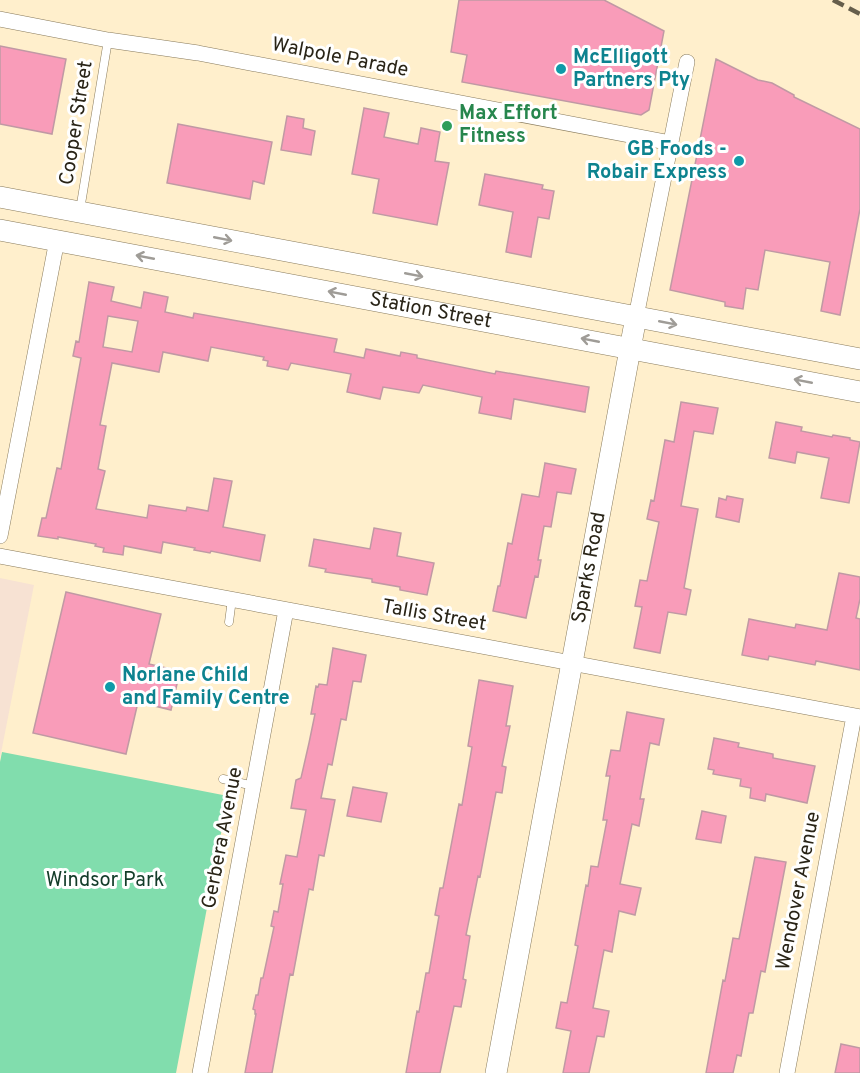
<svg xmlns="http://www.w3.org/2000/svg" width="860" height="1073" font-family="Overpass,sans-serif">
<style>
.education{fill:#f7e2d3}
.green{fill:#81ddad}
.building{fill:#f99cb9;stroke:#c099a4;stroke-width:1.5;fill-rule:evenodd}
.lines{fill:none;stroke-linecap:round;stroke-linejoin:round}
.lane-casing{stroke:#887a5b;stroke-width:9}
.street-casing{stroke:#887a5b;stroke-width:16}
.secondary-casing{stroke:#887a5b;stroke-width:22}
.lane{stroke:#fff;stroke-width:8}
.street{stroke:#fff;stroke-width:15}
.secondary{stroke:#fff;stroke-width:21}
.rail{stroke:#665e4b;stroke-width:4.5;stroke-dasharray:12 6;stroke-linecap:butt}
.oneway{stroke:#9f9c97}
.culture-dot{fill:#0f9aa8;stroke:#fff;stroke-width:2}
.leisure-dot{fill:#2e9e5b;stroke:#fff;stroke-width:2}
.labels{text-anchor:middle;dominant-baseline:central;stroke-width:6;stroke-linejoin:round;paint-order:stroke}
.street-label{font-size:20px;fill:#292417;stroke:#fff}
.culture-label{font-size:20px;font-weight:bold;fill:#0d838f;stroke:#fff;text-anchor:start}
.leisure-label{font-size:20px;font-weight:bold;fill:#27864d;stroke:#fff;text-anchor:start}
.park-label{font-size:20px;fill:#133c29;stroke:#fff}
</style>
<rect width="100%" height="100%" fill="#ffefcc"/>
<path class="education" d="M0,578L34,585L0,758Z"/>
<path class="green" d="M2,752L228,796L176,1073H0V762Z"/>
<path class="building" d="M459,0H604L664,31L649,110L641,115L462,82L467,55L451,52Z
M0,46L66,59L52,134L0,124Z
M716,59L758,80L772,83L794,95V97L860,129V209L840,315L821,311L830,262L765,250L758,290L746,288L743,309L725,306V302L670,290Z
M364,108L389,113L384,137L418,144L421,128L440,132L435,161L449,163L437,225L373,213L379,179L352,174Z
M287,116L304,119L303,128L315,131L311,155L281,150Z
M178,124L272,142L264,184L253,181L250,199L167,183Z
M485,174L543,185L542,189L554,191L549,219L538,217L531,257L506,252L513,212L479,205Z
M89,282L114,287L111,301L141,308L144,292L168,297L165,312L193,318L194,313L337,339L334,352L364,358L366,349L400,356L401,352L417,355V358L495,374L496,371L589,387L585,412L514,399L511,419L479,413L482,397L423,385L419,393L383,387L380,399L347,392L351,374L291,363L288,370L267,366L268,361L263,360L264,357L211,347L208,361L163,352L159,372L112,363L100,425L106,426L98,469L105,471L96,509L147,518L149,505L186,511L187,507L208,511L214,478L232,481L223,527L265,535L260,561L211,551L210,553L194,550L195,548L163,542L161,553L124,546L123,555L103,552L104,548L95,546L96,544L58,537V539L38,536L42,518H46L57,468L61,469L81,358L73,356L76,341L79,342ZM108,316L138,321L132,352L103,347Z
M681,402L718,408L713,434L694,431L681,506L698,509L684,588L691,590L686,615L668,612L660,653L634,648L642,607L635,606L640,580L647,581L659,522L647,519L651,500L654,501L665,440L674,442Z
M776,422L802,427L801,431L832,437L833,435L850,438V440L860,442L849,503L821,498L829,458L797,452L795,463L769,458Z
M545,463L576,469L571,494L557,492L551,527L544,526L538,560H541L538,577L535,576L526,618L493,611L498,586H500L508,543L512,544L522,494L539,497Z
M727,496L743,499L739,522L716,517L719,498L726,500Z
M374,528L401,533L397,556L434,563L427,595L400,590V587L372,582V579L325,572L326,569L309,566L314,539L370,549Z
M839,573L860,577V599L856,618L860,619V670L816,661L815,665L769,656L768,660L742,655L749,619L795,628L796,624L827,630Z
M66,592L161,614L149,664L180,671L171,710L138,702L126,754L33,733Z
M333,648L366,655L361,682L353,681L346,720L341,719L332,765L328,764L321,798L335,800L324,856L319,855L313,890L309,889L293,975L290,974L272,1073H245L256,1014H255V1010L253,1009L256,995H258L261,978H263L274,927L271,926L274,911L278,912L283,884H280L286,855L297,857L306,810L291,808L296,780L301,778L309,743L315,714H311L316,686L318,687L319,684L327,685Z
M479,680L513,686L506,726H510L502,766L506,767L502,793L496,792L480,877L478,876L466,935L470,936L463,979L466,980L461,1007L454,1006L440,1073H406L417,1011L419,1012L426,973H429L439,916L435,915L440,888H443L459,804L462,805L472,747L468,746Z
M627,712L664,719L659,745L650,743L640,799H644L639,826L632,824L620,884L641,888L635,915L619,911L612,952L604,950L593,1008L609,1011L604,1037L597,1036L589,1073H563L571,1031L556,1028L561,1002L567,1003L578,946L575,945L586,885L588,886L591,866L598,867L607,820H603L610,776H606L611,750L620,751Z
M714,738L739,743L738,747L773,754V758L815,766L807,803L766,794L765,801L750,798L751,788L740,786L741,779L713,774L714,770L708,769Z
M353,787L387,793L381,822L347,816Z
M702,811L726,816L721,843L696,839Z
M755,857L786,862L765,972L761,971L753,1013H749L741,1056L737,1055L733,1073H706L723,980L725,981L733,938L739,939Z
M841,1044L860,1048V1073H835Z"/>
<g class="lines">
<g class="lane-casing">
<path id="lane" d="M80,210L108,40
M229,622L232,599
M223,779L254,786"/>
</g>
<g class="street-casing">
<path id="street" d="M0,19L108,40L198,53L671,143
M636,317L687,62
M0,536L57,240
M0,556L860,717
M200,1073L286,610
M787,1073L854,716"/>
</g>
<g class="secondary-casing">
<g id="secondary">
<path d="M0,197L860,359"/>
<path id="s1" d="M0,230L860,392"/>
<path id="s2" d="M496,1073L636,317"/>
</g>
</g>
<use href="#lane" class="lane"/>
<use href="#street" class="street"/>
<use href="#secondary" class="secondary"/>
<path class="rail" d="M833,0L860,14"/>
</g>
<defs><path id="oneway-shaft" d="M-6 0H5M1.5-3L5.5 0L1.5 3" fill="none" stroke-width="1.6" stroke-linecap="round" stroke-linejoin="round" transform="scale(1.5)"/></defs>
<g class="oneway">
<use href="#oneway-shaft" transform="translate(223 239) rotate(11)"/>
<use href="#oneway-shaft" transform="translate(145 257) rotate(-169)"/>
<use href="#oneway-shaft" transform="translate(414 275) rotate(11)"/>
<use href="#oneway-shaft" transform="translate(337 293) rotate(-169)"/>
<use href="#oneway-shaft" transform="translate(668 323) rotate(11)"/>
<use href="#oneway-shaft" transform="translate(590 340) rotate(-169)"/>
<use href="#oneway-shaft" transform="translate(803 381) rotate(-169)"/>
</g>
<g class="culture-dot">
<circle cx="561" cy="69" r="6"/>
<circle cx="739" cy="161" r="6"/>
<circle cx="110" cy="687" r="6"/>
</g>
<circle class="leisure-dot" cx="447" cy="126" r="6"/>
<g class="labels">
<g class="street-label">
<text transform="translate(340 58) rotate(11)">Walpole Parade</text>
<text transform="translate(77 123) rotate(-81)">Cooper Street</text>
<text stroke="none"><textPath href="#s1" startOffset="438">Station Street</textPath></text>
<text stroke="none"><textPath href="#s2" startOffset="514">Sparks Road</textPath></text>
<text transform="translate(434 616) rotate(10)">Tallis Street</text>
<text transform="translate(223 838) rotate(-79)">Gerbera Avenue</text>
<text transform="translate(799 891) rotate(-79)">Wendover Avenue</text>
</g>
<g class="culture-label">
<text x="573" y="58">McElligott<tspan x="573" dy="23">Partners Pty</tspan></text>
<text x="727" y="150" text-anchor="end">GB Foods -<tspan x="727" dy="23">Robair Express</tspan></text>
<text x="122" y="676">Norlane Child<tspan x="122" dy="23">and Family Centre</tspan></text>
</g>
<g class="leisure-label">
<text x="459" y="114">Max Effort<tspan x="459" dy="23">Fitness</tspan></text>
</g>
<g class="park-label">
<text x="105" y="881">Windsor Park</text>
</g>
</g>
</svg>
